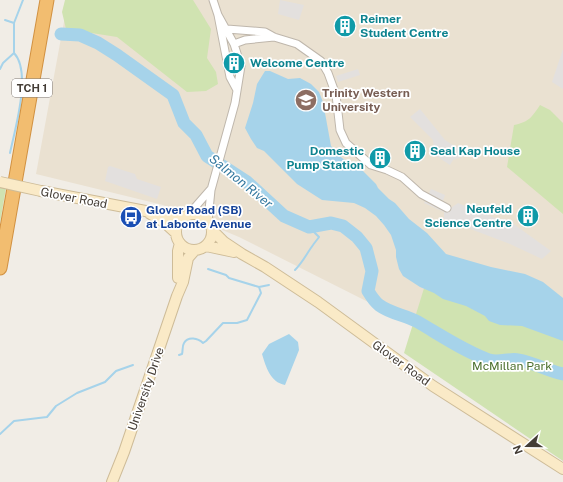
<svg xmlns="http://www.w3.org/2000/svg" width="563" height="482" font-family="'Public Sans',sans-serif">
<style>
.education{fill:#eae1d1}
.green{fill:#d0e3b1}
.parking{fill:#e3e0de}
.water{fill:#a6d3ea}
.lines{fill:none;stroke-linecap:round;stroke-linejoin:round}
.stream{stroke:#a6d3ea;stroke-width:2}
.river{stroke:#a6d3ea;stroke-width:13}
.street-casing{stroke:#bfb7ac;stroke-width:9}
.secondary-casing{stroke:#cebc98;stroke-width:12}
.highway-casing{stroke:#d19141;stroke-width:15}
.street{stroke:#fff;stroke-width:7}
.secondary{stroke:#faeac7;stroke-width:10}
.highway{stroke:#f2bd70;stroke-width:13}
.secondary-bridge-casing{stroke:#cebc98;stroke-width:12;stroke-linecap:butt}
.secondary-bridge{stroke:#faeac7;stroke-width:10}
.labels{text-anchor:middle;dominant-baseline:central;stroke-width:3.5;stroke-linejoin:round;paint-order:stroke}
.shield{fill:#fff;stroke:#7c7772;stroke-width:1}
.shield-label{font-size:11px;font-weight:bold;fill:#443d36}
.culture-label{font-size:12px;font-weight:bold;fill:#0d838f;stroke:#fff;text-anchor:start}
.education-label{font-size:12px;font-weight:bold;fill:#785e54;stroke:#fff;text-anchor:start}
.street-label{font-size:12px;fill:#443d36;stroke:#fff}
.transit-label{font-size:12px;font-weight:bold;fill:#164399;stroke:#fff;text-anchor:start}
.park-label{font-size:12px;fill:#4c702e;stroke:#fff}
.water-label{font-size:13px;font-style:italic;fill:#367aa0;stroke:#fff}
</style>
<rect width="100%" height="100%" fill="#f1ede6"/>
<path class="education" d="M68,0H563V333L417,322L392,314L239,237L163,205L36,174Z"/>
<path class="green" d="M65,0H193L211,29L207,58L216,72L218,84L206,91L187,92L117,37L66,29L62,12Z
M540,105L550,110L563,123V214L507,167L514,125C529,122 532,117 540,105Z
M0,187L6,188L0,223Z
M429,272L563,333V461L404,353Z"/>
<path class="parking" d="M280,0L304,5L299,20L278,14Z
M563,49V89L552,82Z
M358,69L360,75L338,82L336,76Z
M420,109L445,140L464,152L462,157L453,160L450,165L433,154L434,151L433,140L410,117Z
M110,166L135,174L137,179L161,187L157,199L105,181L108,167Z
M431,189L445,195L443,201L428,195Z
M426,200L448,210L458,203L495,218L508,220L551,251L542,259L510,244L444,219V212L424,203Z"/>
<path class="water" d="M265,71H270L288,79L300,78L311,84L319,92L323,102L331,146L342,158L363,171L376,184L378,188L389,199L395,203L409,219L427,233L446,254L491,267L525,274L543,282L563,298V341L522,326L500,325L489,321L485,316L466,306L443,299L434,293L420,287L403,276L399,269L396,257V250L391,235L384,225L376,216L365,208L354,203L322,200L297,184L264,151L257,148L251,139L245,128L253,103L257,84Z
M289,334L298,342L299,350L285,385C270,382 266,367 262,354L269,344Z"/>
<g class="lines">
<path class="stream" d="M5,20L14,23
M0,69L3,63L14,53
M10,153C15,129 32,72 14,53V23L23,0
M208,269L226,275L229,278L259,287
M295,270C303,262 307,253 313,245C315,242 317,240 319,237L309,227
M179,355L182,354C183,351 182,346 184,343C188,336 198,338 203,343L206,341L223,323H237L247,320L261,293L259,287L269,285
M0,434L14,421L47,417L56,406L77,393L105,382L116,371L133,365"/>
<path class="river" d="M61,34L80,35L98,43L117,55L173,95L184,123L196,135L207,156L247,182L284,216L309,227L331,223L343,226L357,237L366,248L372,271L368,291C371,296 374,301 379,305C391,314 406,315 418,322C442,336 464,351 489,360C499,363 509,358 519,360C535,363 548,371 563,374"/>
<g class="street-casing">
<path id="street" d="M213,0L218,15L230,77L237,90
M227,29L265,32L274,37L297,44L321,61L328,73L336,95L340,130L346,143L371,165L387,170L402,177L421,194L447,208
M234,44L245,40L274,37
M189,214L210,190
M208,220L211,190L235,103L241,66L234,44L218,15"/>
</g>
<g class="secondary-casing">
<path id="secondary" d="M41,191L182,218
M149,213L164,222L176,233
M176 232a18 18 0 1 1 36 0a18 18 0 1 1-36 0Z
M213,231L224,242L242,254L265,267L318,302L433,386L563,469
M206,246L234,252
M178,278V251L180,243
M112,482L124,452L177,296L183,282L188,258L195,250"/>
</g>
<g class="highway-casing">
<path id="highway" d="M0,268L47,0"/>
</g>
<use href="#street" class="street"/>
<use href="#secondary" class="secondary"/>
<use href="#highway" class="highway"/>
<g class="secondary-bridge-casing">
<path id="secondary-bridge" d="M0,182L41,191"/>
</g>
<use href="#secondary-bridge" class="secondary-bridge"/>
</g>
<defs>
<g id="building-disc" transform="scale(1.15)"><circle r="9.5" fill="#0f9aa8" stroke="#fff"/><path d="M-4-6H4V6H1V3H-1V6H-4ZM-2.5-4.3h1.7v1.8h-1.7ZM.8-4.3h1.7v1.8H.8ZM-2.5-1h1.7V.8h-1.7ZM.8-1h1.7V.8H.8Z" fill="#fff"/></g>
<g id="university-disc" transform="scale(1.15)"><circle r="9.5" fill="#8d6e63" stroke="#fff"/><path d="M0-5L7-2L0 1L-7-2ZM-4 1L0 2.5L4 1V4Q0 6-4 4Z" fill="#fff"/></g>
<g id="bus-disc" transform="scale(1.15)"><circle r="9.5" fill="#1a4fb4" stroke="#fff"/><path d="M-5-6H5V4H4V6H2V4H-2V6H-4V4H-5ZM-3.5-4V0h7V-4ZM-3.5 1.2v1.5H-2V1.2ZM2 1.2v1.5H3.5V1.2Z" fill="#fff"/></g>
</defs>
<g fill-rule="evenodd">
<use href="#building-disc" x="345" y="26"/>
<use href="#building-disc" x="234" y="63"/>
<use href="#university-disc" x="306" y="100"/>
<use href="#building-disc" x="415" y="151"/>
<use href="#building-disc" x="380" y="158"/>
<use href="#building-disc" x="528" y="216"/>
<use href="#bus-disc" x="131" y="217"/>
</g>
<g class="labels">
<rect class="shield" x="12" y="79" width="40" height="18" rx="3"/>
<g class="shield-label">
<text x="32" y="88">TCH 1</text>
</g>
<g class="culture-label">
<text x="360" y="19">Reimer<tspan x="360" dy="14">Student Centre</tspan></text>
<text x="250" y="63">Welcome Centre</text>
<text x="364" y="151" text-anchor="end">Domestic<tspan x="364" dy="14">Pump Station</tspan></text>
<text x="430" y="151">Seal Kap House</text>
<text x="512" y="209" text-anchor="end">Neufeld<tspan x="512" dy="14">Science Centre</tspan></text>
</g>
<g class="education-label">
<text x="322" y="93">Trinity Western<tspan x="322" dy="14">University</tspan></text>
</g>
<g class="street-label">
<text transform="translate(74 198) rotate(11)">Glover Road</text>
<text transform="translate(401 363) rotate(36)">Glover Road</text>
<text transform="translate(146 389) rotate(-71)">University Drive</text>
</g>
<g class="transit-label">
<text x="146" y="210">Glover Road (SB)<tspan x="146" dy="14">at Labonte Avenue</tspan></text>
</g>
<g class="park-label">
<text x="512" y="366">McMillan Park</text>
</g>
<g class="water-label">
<text transform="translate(241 181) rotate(39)">Salmon River</text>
</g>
</g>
<g transform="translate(527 446) rotate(249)" stroke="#ffffff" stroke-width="3" paint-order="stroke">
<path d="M0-3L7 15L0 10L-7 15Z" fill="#443d36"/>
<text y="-6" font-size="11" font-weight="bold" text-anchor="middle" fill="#443d36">N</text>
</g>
</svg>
